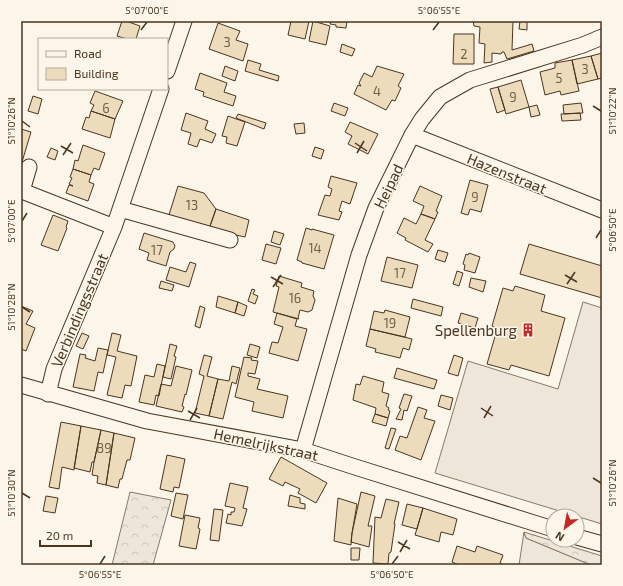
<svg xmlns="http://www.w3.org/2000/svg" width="623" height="586" font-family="'Exo 2',sans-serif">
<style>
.grass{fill:#ede6d9;stroke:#887966}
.forest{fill:url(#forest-crowns);stroke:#887966}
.building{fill:#ecdcbc;stroke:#4a3520}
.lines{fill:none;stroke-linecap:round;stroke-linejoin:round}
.minor-casing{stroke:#4a3520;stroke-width:17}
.minor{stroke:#fbf6e9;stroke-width:15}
.ticks{fill:none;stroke:#4a3520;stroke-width:1.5}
.labels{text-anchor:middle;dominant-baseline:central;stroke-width:3;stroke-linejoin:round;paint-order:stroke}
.number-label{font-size:13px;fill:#725f47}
.street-label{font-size:15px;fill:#4a3520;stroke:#fbf6e9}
.poi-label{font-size:15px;fill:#4a3520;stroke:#fbf6e9;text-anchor:end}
.neatline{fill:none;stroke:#4a3520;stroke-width:1.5}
.ticks-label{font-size:10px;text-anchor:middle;fill:#4a3520}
</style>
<defs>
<pattern id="forest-crowns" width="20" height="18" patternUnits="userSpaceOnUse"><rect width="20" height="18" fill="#ede6d9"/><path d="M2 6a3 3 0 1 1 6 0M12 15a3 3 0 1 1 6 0" fill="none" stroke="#cdc6ba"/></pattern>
</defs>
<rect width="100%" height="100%" fill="#fbf6e9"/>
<path class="grass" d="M583,302L602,308V524L435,473L468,361L558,389Z
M524,532L526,538L591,565H519Z"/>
<path class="forest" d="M130,492L171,500L153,565H112Z
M524,532L602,556V565H591L526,538Z"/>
<path class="building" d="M122,21H126L140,26L136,39H127L117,36Z
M291,21H309L305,39L288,35Z
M313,21L330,26L326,45L309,41Z
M331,21H347L346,28L336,27V25L330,24Z
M473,21H513L512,50L532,44L534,51L507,59L504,52H502L501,54L492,53V62L484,63L485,44L479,43L480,27L474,26Z
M520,21H527V30L519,29Z
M218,23L240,31L236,40L248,44L243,61L209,49Z
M454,34H474V64H453Z
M342,44L355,49L352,56L340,52Z
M602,53V78L598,79L591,56Z
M591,56L598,79L577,84L572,60Z
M248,60L261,64L259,70L279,76L278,81L245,71Z
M572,60L579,91L561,95L560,91L545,95L540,72L555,68V63Z
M225,66L238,71L235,81L222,76Z
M377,66L404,74L398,86L401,88L395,101L392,100L386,110L354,94L358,85L361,86L359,83L364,73L372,77Z
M200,73L227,83L224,92L236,96L233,106L203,96L204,92L195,89Z
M521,80L529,107L506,114L498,87Z
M498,87L505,110L497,113L490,89Z
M95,91L123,101L115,119L91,111L94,105L90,103Z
M33,96L42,99L38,114L28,111Z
M334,103L348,108L345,116L331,111Z
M581,103L583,113L564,114L563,105Z
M537,105L540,115L531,117L529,107Z
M91,111L115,119L110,138L82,129L86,117L89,118Z
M186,113L208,121L205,129L216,134L212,143L200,139L197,147L188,144L191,133L181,130Z
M580,113L581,120L562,121L561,114Z
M238,114L266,123L264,129L236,118Z
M228,116L245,122L237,146L226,143L227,137L222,136Z
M350,122L378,134L368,154L348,144L352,136L345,132Z
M304,123L305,133L296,134L294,124Z
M21,129L31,132L22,162H21Z
M83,145L105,153L99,170L94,168L91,175L73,169L75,160L78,161Z
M315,147L324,150L321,159L312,156Z
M51,148L58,151L55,160L47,157Z
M73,169L91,175L89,182L94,184L88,201L66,193L69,185L73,186L69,184L72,178L70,177Z
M331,176L357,183L350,204L342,201L339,211L342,212L339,220L318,215L325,195L330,196L332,189L328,187Z
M470,180L488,185L481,212L470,209L468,215L461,213Z
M178,186L204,193L216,209L209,229L168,218Z
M420,186L442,196L436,211L438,212L435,219L421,214L424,206L413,201Z
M216,209L249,220L245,237L209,229Z
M421,214L435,219L425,240L433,244L428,252L405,240L406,238L397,233L404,218L416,224Z
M53,215L68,221L66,227L67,228L58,251L41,245Z
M306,228L312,230V229L334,235L324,269L302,263V262L297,260Z
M274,231L284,234L280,245L271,242Z
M144,233L173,242L175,246L174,249L170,252L166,266L147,260L149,253L139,249Z
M266,244L281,248L276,264L262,260Z
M529,244L602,266V298L520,274Z
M438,250L448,253L445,262L435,259Z
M469,253L480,257L475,273L464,270L465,265L463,264L466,254L468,255Z
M387,257L418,265L412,288L381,281Z
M190,262L196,264L189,287L166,280L170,267L186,272Z
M457,271L463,273L459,286L453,284Z
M279,276L302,283L301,287L314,291L313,296L315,300L312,310L308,312L300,310L298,318L299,319L273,312L279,287L276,286Z
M471,278L486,281L483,292L469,287Z
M161,281L174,285L172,291L159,288Z
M515,286L545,295L541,311L565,318L549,376L511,365L509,370L487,364L496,333L494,332L496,328L492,326L503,288L513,291Z
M252,289L255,290L253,294L258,296L255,304L248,301Z
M218,296L238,302L235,313L216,307Z
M413,299L443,307L441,316L411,308Z
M238,302L247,306L244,316L235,313Z
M21,306L33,311L26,324L35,328L26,351L21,349Z
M200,306L205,308L200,328L195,326Z
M385,310L410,317L405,337L370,329L374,311L384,313Z
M277,313L297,319L295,326L307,329L298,361L269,353L272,342L278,343L283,327L274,324Z
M461,313L478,318L475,328L458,323Z
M370,329L412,339L409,350L403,348L400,358L375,352L376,349L366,346Z
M82,333L89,336L83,349L76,346Z
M112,333L121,335L117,351L137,356L131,386L125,385L122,398L107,395L116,357L107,355Z
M170,344L177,346L174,356L176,357L171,379L163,377Z
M250,344L260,347L257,358L247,355Z
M98,348L108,350L103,373L98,372L94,391L73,387L80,354L86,355L85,358L95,361Z
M204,355L212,357L207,376L218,379L209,416L195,413L204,376L199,374Z
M454,355L463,358L458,376L448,373Z
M244,357L252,358L251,360L258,361L255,374L248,373V376L260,379L257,389L288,396L283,418L252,411L254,402L235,397Z
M157,364L165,366L159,396L156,395L154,405L139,402L145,375L154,377Z
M176,366L192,370L186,395L185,394L182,406L184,407L182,412L156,406L161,384L171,386Z
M232,366L240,368L236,384L232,382L223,419L209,416L218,379L229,381Z
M397,368L437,380L434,389L394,378Z
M363,376L384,382L382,392L389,394L386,406L389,408L388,410L390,411L388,418L375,414L376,408L353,400L356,384L360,385Z
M404,394L412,396L407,411L404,410L402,420L396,419L401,409L399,408Z
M441,395L453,398L450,410L438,406Z
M418,407L427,410L424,418L435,421L421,460L395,450L400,436L407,438Z
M375,414L388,418L386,426L372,422Z
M61,422L81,426L74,470L62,467L59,489L49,487Z
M81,426L101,430L94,462H92L90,472L74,468Z
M391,428L396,429L389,449L385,448Z
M101,430L114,433L106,485L97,483L98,476L92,475L94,462Z
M114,433L135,438L130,460H127L122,479H120L118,488L106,485Z
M167,455L185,459L179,488L174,487L173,492L160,489Z
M281,457L327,483L316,503L298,493L300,489L285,482L283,486L269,479Z
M230,483L248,487L243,508L247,509L242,526L226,523L228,514L231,515V512H234L235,508L225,506Z
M361,492L375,496L368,526H372L369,547L351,542L352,533Z
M176,493L188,495L183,519L171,516Z
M290,495L300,498V503L305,504V509L288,506Z
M46,496L58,498L55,513L43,511Z
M338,498L357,504L352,533L351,545L334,541Z
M386,499L399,502L394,524H395L391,552L389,553L388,564L373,563L375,517L381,518Z
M407,504L423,508L417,529L402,525Z
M423,508L457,519L453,535L441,532L439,542L415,535Z
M214,509L223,510L219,541L210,540Z
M185,515L200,518L198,528L200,529L196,549L179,546Z
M457,546L475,552L477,546L503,555L500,563L503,565H459L452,562Z
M351,548H360L359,560H351Z"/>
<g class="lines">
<g class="minor-casing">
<path id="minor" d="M167,71L184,21
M412,135L602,210
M29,167L22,191L114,227
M120,209L230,240
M21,385L147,421L303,450L352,466L553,529
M48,394L54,369L114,227L161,89
M303,450L359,255L376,208L412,135L422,119L440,97L470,80L583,45L602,37
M577,537L602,544"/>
</g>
<use href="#minor" class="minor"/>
</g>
<path class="ticks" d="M141,30L147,22M433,30L439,22M593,106L601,111M22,121L30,127M355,143L367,151M61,146L73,153M357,153L364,141M63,155L71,143M22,221L27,213M596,238L601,230M565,275L577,282M271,277L283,284M567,284L575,272M273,287L281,275M22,307L30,312M481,408L493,416M188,411L200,418M484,418L491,406M190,420L197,408M593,478L601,483M22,493L30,498M398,542L410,549M400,552L407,540M100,564L105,556M392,564L398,556"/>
<defs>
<g id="building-bare" transform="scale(1.08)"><path d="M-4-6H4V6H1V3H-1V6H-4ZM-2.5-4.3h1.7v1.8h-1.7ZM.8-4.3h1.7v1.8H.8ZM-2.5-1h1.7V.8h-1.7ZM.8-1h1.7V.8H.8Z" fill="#c62828" stroke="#fbf6e9" stroke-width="2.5" paint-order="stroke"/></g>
</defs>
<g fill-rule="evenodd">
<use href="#building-bare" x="528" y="330"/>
</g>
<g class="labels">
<g class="number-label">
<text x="227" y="42">3</text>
<text x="464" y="54">2</text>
<text x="585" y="69">3</text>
<text x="559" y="78">5</text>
<text x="377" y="91">4</text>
<text x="513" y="97">9</text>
<text x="106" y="108">6</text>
<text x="475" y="197">9</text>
<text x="192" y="205">13</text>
<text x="315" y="248">14</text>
<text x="157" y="250">17</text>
<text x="400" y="273">17</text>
<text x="295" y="298">16</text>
<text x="390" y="323">19</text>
<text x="104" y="448">89</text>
</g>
<g class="street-label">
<text transform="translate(507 173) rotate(22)">Hazenstraat</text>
<text transform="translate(388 186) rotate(-64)">Heipad</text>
<text transform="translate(79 310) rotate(-67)">Verbindingsstraat</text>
<text transform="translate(266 444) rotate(12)">Hemelrijkstraat</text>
</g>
<g class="poi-label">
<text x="517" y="330">Spellenburg</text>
</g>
</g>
<rect width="623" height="586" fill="none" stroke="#fbf6e9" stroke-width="44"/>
<rect x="38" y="38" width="130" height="52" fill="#fbf6e9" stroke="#b4a999"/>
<rect x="46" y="51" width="20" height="6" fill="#fbf6e9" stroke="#b4a999"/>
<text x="74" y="58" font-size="12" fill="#4a3520">Road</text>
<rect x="46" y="68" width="20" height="12" fill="#ecdcbc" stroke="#b4a999"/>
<text x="74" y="78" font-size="12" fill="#4a3520">Building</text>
<g transform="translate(565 528) rotate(212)"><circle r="19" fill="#fbf6e9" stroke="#b4a999"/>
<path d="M0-3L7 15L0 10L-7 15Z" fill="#c62828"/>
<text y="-6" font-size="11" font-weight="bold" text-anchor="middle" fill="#4a3520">N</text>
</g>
<path d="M40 540v6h51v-6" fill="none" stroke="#4a3520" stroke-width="2"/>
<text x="46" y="540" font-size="12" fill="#4a3520" stroke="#fbf6e9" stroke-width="3" paint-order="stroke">20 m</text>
<rect x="22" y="22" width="579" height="542" class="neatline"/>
<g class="ticks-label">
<text x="147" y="14">5°07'00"E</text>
<text x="439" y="14">5°06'55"E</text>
<text transform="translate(612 111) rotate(-90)" y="4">51°10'22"N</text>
<text transform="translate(11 121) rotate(-90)" y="4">51°10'26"N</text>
<text transform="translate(11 221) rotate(-90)" y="4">5°07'00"E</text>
<text transform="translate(612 230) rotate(-90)" y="4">5°06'50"E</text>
<text transform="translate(11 307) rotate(-90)" y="4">51°10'28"N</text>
<text transform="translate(612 483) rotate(-90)" y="4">51°10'26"N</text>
<text transform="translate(11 493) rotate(-90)" y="4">51°10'30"N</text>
<text x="100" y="578">5°06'55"E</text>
<text x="392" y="578">5°06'50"E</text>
</g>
</svg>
